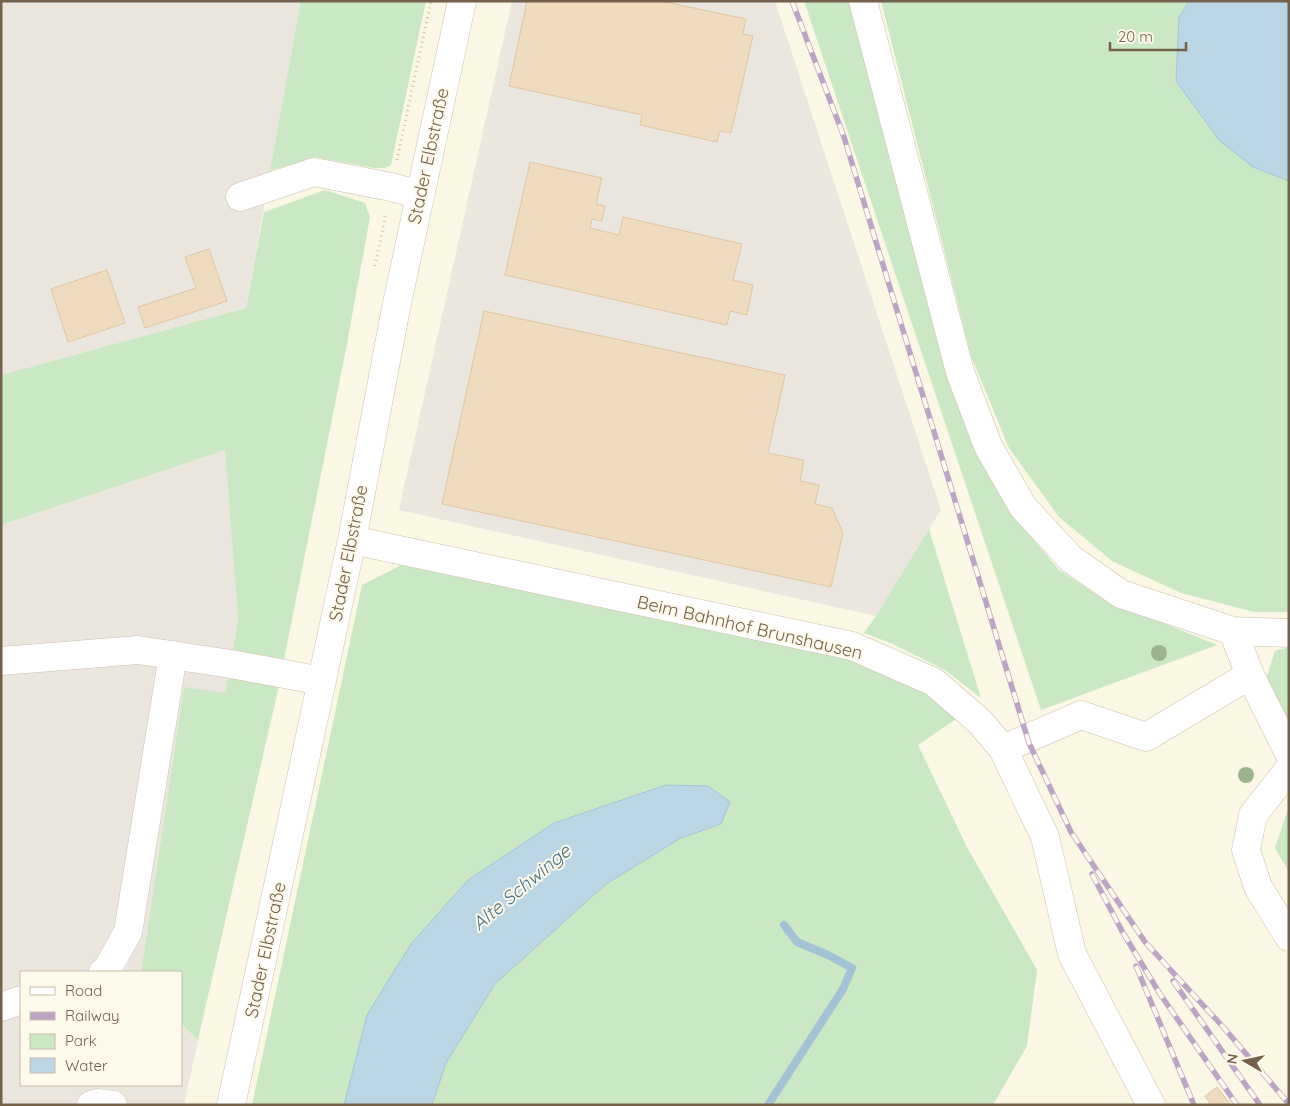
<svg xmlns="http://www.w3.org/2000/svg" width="1290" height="1106" font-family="Quicksand,sans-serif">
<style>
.industrial{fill:#ebe7df}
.green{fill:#cbe8c4}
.water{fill:#bad6e4;stroke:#a1c3d5}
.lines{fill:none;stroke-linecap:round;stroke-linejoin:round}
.stream{stroke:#a1c3d5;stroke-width:8}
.building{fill:#efdbbe;stroke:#e1c59f}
.minor-casing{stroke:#ccc0ac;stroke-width:29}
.path{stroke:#d4bfa1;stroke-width:3;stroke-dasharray:1 4;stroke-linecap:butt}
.minor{stroke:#fff;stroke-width:28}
.rail-casing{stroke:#bca4c4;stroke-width:5.5}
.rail{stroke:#fefaeb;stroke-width:4;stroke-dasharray:11;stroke-linecap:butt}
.tree{fill:#9bb48e}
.labels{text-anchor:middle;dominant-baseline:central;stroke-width:4;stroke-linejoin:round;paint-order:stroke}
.street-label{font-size:18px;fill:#73614b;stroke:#fefaeb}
.water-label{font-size:19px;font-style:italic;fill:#49748c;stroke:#fefaeb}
</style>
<rect width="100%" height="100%" fill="#fbf7e5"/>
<path class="industrial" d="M1,1H299L300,4L246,308L1,375Z
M512,1H775L941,510L876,616L399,510Z
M225,450L238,619L225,693L184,688L141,972H21V1085H181V1024L198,1040L184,1105H1V525Z"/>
<path class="green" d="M299,1H426L391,165L385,168H374L314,157L270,171L300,5Z
M804,1H850L1017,520L1059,570L1102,598L1217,645L1041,710Z
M881,1H1189L1179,17L1289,177V612H1254L1181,593L1112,561L1059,517L1009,448L971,356Z
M325,190L365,203L370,217L346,349L278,690L198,1040L181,1024V972H141L184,687L225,693L238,619L225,450L1,525V375L246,308L264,212Z
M929,529L981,698L945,670L893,644L864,633L876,616Z
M405,563L860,662L920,687L956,719L918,745L967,847L1037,970L1027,1046L993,1105H432L446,1063L495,984L606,884L681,838L721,824L730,802L367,1015L344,1105H252L362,585Z
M1289,647V721L1266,679L1275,651Z
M1289,806V872L1275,848Z"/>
<path class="water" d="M1189,1H1289V181L1253,167L1219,140L1176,81L1179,17Z
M666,785L708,786L730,802L721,824L681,838L606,884L495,984L446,1063L432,1105H344L367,1015L411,944L468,880L554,823Z"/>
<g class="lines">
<path class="stream" d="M768,1105L843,989L852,968L828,955L797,942L784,925"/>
</g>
<path class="building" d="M527,1H661L746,19L743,34L753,36L731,133L720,131L717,142L640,125L642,115L509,86Z
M530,162L602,178L596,204L605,206L602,221L592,219L590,228L619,235L623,217L742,244L733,280L753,285L747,315L730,311L727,325L505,275Z
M209,249L227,301L145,328L138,307L196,288L185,257Z
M107,270L125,323L68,342L51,289Z
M484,311L785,375L768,453L804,460L800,481L819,485L815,504L832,508L843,533L831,587L442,504Z
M1217,1087L1231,1105H1211L1205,1096Z"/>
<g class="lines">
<g class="minor-casing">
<path id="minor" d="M863,1L960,372L988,446L1023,507L1071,559L1121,594L1233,631L1289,633
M240,197L314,172L391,187L420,195
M352,540L852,646L934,682L980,722L1003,749L1045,837L1072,954L1151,1105
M1233,631L1250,675L1289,753
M1,661L138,650L231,664L322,681
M1003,749L1081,715L1146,737L1250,675
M1289,769L1253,815L1246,850L1258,887L1289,937
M103,972L106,971L128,932L173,655
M1,1007L21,1000
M91,1105L98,1103L113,1105
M231,1105L352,540L396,308L462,1"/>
</g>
<path class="path" d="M397,160L431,1
M375,266L386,213"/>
<use href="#minor" class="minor"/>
<g class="rail-casing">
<path id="rail" d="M792,1L844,137L1029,743L1071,832L1145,942L1224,1028L1289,1104
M1092,874L1122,931L1160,994L1237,1105
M1136,966L1194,1105
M1173,981L1260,1105"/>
</g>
<use href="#rail" class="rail"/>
</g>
<g class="tree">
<circle cx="1159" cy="653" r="8"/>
<circle cx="1246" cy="775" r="8"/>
</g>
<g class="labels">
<g class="street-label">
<text transform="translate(428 156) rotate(-78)">Stader Elbstraße</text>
<text transform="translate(348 553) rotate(-79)">Stader Elbstraße</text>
<text transform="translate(750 627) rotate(13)">Beim Bahnhof Brunshausen</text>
<text transform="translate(265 950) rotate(-78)">Stader Elbstraße</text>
</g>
<g class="water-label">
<text transform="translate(521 887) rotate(-40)">Alte Schwinge</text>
</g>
</g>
<rect width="1290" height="1106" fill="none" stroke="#73614b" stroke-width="5"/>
<rect x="20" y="971" width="162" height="115" fill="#fefaeb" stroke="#c6bdab"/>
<rect x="30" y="987" width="25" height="8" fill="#ffffff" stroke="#c6bdab"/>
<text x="65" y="996" font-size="15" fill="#73614b">Road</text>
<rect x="30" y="1012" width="25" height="8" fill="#bca4c4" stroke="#c6bdab"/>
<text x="65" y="1021" font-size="15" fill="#73614b">Railway</text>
<rect x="30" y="1034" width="25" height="15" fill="#cbe8c4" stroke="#c6bdab"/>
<text x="65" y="1046" font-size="15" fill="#73614b">Park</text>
<rect x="30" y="1058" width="25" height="15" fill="#bad6e4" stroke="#c6bdab"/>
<text x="65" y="1071" font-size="15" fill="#73614b">Water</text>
<g transform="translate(1245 1061) rotate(279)" stroke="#fefaeb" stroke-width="4" paint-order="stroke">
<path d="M0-4L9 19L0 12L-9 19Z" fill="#73614b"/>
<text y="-8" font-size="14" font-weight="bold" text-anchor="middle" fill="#73614b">N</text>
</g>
<path d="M1110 42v8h76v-8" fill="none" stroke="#73614b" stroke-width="2.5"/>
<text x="1118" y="42" font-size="15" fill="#73614b" stroke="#fefaeb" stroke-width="4" paint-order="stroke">20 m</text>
</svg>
